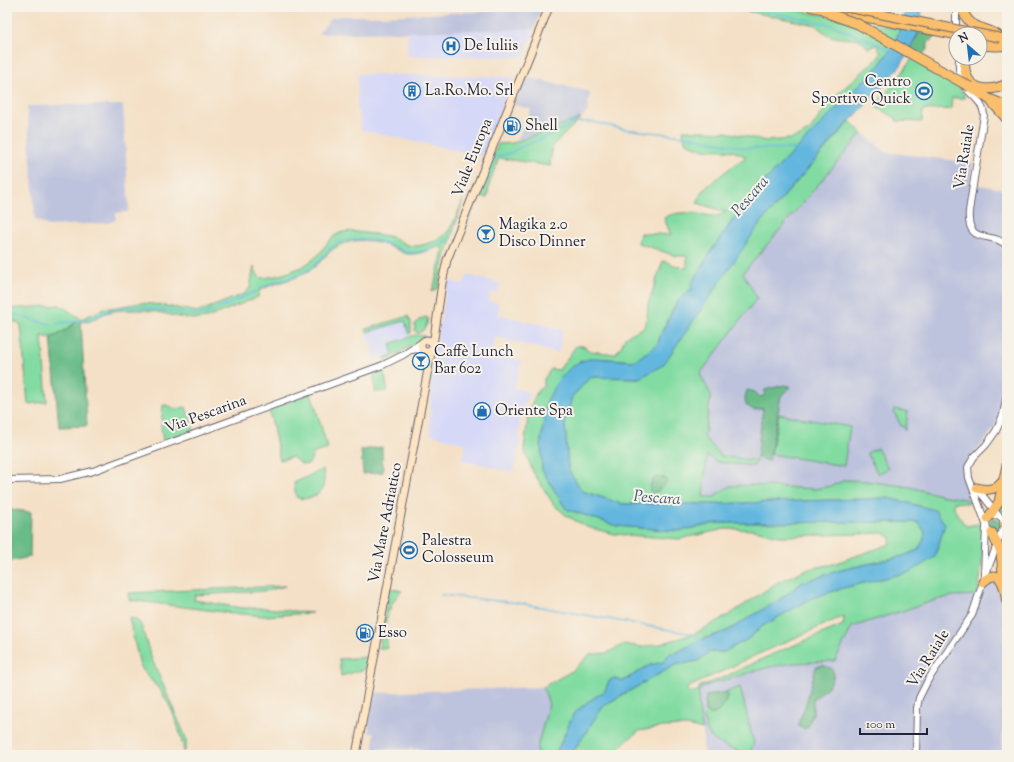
<svg xmlns="http://www.w3.org/2000/svg" width="1014" height="762" font-family="'Sorts Mill Goudy',serif">
<style>
.built{fill:#d6d8f8}
.industrial{fill:#bec3dd}
.green{fill:#82dca2;stroke:#527f6e;fill-rule:evenodd}
.forest{fill:#69bc88;stroke:#466f62}
.water{fill:#63b7df;stroke:#426c8d}
.lines{fill:none;stroke-linecap:round;stroke-linejoin:round}
.stream{stroke:#63b7df;stroke-width:1.5}
.tertiary-casing{stroke:#6c646c;stroke-width:8}
.secondary-casing{stroke:#6c646c;stroke-width:9}
.trunk-casing{stroke:#6c646c;stroke-width:10}
.motorway-casing{stroke:#6c646c;stroke-width:11}
.tertiary{stroke:#fff;stroke-width:6}
.secondary{stroke:#fde5c4;stroke-width:7}
.trunk{stroke:#f9bf6c;stroke-width:8}
.motorway{stroke:#f9bf6c;stroke-width:9}
.trunk-bridge-casing{stroke:#6c646c;stroke-width:10;stroke-linecap:butt}
.motorway-bridge-casing{stroke:#6c646c;stroke-width:11;stroke-linecap:butt}
.trunk-bridge{stroke:#f9bf6c;stroke-width:8}
.motorway-bridge{stroke:#f9bf6c;stroke-width:9}
.labels{text-anchor:middle;dominant-baseline:central;stroke-width:4;stroke-linejoin:round;paint-order:stroke}
.poi-label{font-size:15px;fill:#22223b;stroke:#f7f3e8;text-anchor:start}
.street-label{font-size:15px;fill:#22223b;stroke:#f7f3e8}
.water-label{font-size:16px;font-style:italic;fill:#395674;stroke:#f7f3e8}
</style>
<rect width="100%" height="100%" fill="#f7f3e8"/>
<filter id="ink" filterUnits="userSpaceOnUse"><feTurbulence type="fractalNoise" baseFrequency=".025" numOctaves="2"/><feDisplacementMap in="SourceGraphic" scale="8" xChannelSelector="R" yChannelSelector="G"/><feConvolveMatrix kernelMatrix="1 2 1 2 8 2 1 2 1" color-interpolation-filters="sRGB"/></filter>
<filter id="wash" filterUnits="userSpaceOnUse"><feTurbulence type="fractalNoise" baseFrequency=".012" numOctaves="4" result="noise"/><feDisplacementMap in="SourceGraphic" scale="16" xChannelSelector="R" yChannelSelector="G"/><feGaussianBlur stdDeviation="0.9" result="paint"/><feColorMatrix in="noise" values="0 0 0 0 0 0 0 0 0 0 0 0 0 0 0 0 0 1.4 0 .05"/><feComposite in="paint" operator="in"/></filter>
<g filter="url(#wash)">
<rect width="100%" height="100%" fill="#f4e0c6"/>
<path class="built" d="M534,29L523,57L408,56L407,32Z
M358,74L514,77L482,156L361,130L359,111L357,110Z
M467,275L500,283L497,294L491,292L489,301L500,304L497,314L563,330L558,353L495,337L491,351L522,361L514,388L529,392L525,406L518,413L520,423L519,435L520,444L513,472L462,460L466,444L430,434L431,373L448,281L464,284Z
M405,321L410,338L390,344L393,354L385,358L375,361L367,332Z"/>
<path class="industrial" d="M535,9L541,11L534,29L318,34L331,18L343,16H382Z
M525,77L590,92L587,112L581,118L517,141L531,109L514,105Z
M67,105H123L129,210L127,212L116,213V218L114,221L107,223L48,226L35,219L27,106Z
M862,133L886,152L973,163L970,183L1007,190V262L1003,401L1001,413L993,429L981,446L967,461L964,475L967,480L971,492L967,500L940,495L910,487L867,481L845,480L831,486L815,489L777,487L716,497H703L707,455L717,462L753,466L757,461L721,456L704,437L711,395L699,374L757,298L743,273Z
M991,582H998L1004,599L1007,627L1002,755H703V730L700,718L698,702L699,690L705,686L769,667L794,663L835,661L852,627L936,600L953,596L981,595L987,584Z
M543,687L549,704L537,747V755H422V749H374V733H369L370,729L368,728L373,693Z"/>
<path class="green" d="M752,7H779L900,29L894,45L880,64L749,197L711,251L692,290L677,302L661,334L658,344L635,361L593,358L541,440L542,470L566,509L617,526L678,531L717,523L918,522L925,532L924,539L918,550L903,556L841,570L803,582L782,598L727,631L700,640L676,653L670,654L664,662L650,665L623,681H609L605,691L589,701L574,713L558,749L551,755H537V747L549,704L543,687L572,671L590,654L607,653L624,644L641,647L660,644L694,634L729,615L778,582L805,570L833,564L890,544L891,538L884,533L797,536H779L755,530L725,529L679,539L614,534L587,527L567,516L554,505L533,472L524,449L529,410L538,390L544,386V379L551,369L559,370L576,346H583L590,351L615,354L621,347L625,337L644,327L647,319L648,304L663,261C671,263 679,268 687,268V256H676L638,243L640,233L671,235L664,218C673,212 687,212 699,214C711,215 715,219 726,212L697,203L702,191L726,171L746,157C730,147 720,151 703,149C697,149 691,144 685,141L683,130L726,132L766,141L790,139L800,136L810,130L833,98L878,58L881,53L877,45L868,48L859,39C840,38 830,40 816,25L747,11L751,10Z
M913,57L928,65L926,68V70L940,73L956,83L964,95V98H952L951,109L923,110L922,122L896,121V118L874,106L896,82Z
M581,118L552,146L550,166L499,158L490,181L487,198L476,195L498,144L513,143Z
M850,121L862,133L743,273L757,298L700,374L711,395L704,437L721,456L757,461L754,466L717,462L707,455L703,497H716V495L730,486L751,485L815,489L831,486L845,480L866,481L910,487L940,495L970,500L971,502L967,503L954,502C953,511 960,518 966,526L979,524L982,526C984,550 982,572 977,595L953,596L936,600L852,627L835,661L794,663L769,667L705,686L699,690C698,704 699,716 703,730L687,726L662,727L639,731L626,741L613,755H571L603,706L675,665L698,661L709,652H724L748,639L761,627L812,598L847,587L910,572L945,524L889,498L715,504H622L582,491L568,469L565,423L572,397L590,377L640,378L759,225ZM844,616L843,625L773,654L722,678L700,686L697,692H687V688L756,655Z
M463,200L445,258L438,288L431,292C435,288 440,259 443,251L440,246C430,250 419,255 407,254C403,253 398,250 393,248C382,243 367,239 355,241C326,245 327,261 307,272C292,281 274,282 259,291L258,297L207,318C183,323 159,308 134,310C126,310 117,310 109,312C95,316 95,324 78,321C65,328 57,341 42,336L47,402L28,404L21,325L16,322L7,321V306L8,309L60,305L81,319L104,309L141,303L161,305L198,312L244,294L250,288L254,266L257,274L261,278C279,277 304,269 317,256C325,248 329,237 340,233C348,230 356,232 365,233C374,234 385,235 395,238C399,240 403,244 408,245C419,249 442,240 449,230C455,221 459,210 463,200Z
M408,316L411,322V333L409,334L405,321L367,332L366,329Z
M425,317L428,318C427,325 425,332 417,333L415,331V324L419,320Z
M415,335L425,336L421,340L386,361L385,358L393,354L390,344Z
M383,368L388,391L375,392L374,371Z
M311,393L328,449L314,453L309,464C302,467 298,461 292,457L280,460L269,409Z
M163,405H166L176,409L186,407L194,430L163,442L161,426Z
M895,409L908,412L905,431L904,430V426H901L894,412Z
M779,414L850,427L844,466L771,454Z
M877,448L888,468L878,474L867,453Z
M323,469C325,483 325,494 309,498C304,499 301,499 296,497L294,483Z
M285,586L266,591L195,595L194,600L242,608H265L313,613L264,616L231,613L129,600L128,593Z
M389,588L402,591C392,599 386,616 385,629C385,635 388,640 387,648H379Z
M129,618L136,619L141,625L151,657L186,738V748L184,752C181,735 174,711 164,696C157,685 147,677 140,666Z
M368,657L366,669L341,676L339,659Z
M740,687L754,743L749,754C711,742 700,740 706,696L727,692Z"/>
<path class="forest" d="M919,33L936,36L928,43V49L922,55V58L909,51Z
M78,321L81,322L87,426L59,427L51,337L57,336Z
M784,385L789,386V389L781,396L770,456L768,461L757,458L763,408L754,410L746,405L745,398L747,390L755,392L760,397L764,396L765,390Z
M382,447L383,472L363,474L361,450Z
M657,477L665,478L667,482L657,492L652,493L650,491C650,484 651,480 657,477Z
M1007,477V521L998,510Z
M7,509L31,512L30,557L7,562Z
M989 524a6 6 0 1 1 12 0a6 6 0 1 1-12 0Z
M823,665L832,669L834,674C832,685 823,692 813,699V713L808,727L804,729L799,727V721L805,707L816,667Z
M727,692C728,703 721,713 710,715C703,709 705,704 706,696Z"/>
<path class="water" d="M907,7H922L920,30L901,65L876,94L844,127L759,225L663,365L640,378L590,377L572,397L565,423L568,469L582,491L622,504H715L889,498L935,510L945,524L935,557L910,572L847,587L812,598L761,627L748,639L724,652H709L698,661L675,665L603,706L571,755H551L558,749L574,713L589,701L605,691L609,681L614,678L623,681L650,665L663,662L670,653H676L700,640L727,631L782,598L803,582L841,570L903,556L918,550L924,539L925,532L918,522L717,523L678,531L617,526L566,509L542,470L541,440L547,401L557,382L570,368L579,362L593,358L635,361L658,344L661,334L677,302L689,290H692L691,285L711,251L749,197L880,64L894,45L907,8Z"/>
<g class="lines">
<path class="stream" d="M748,7L832,25L891,50
M480,197L494,159L498,156L511,153L520,147L551,135L575,122H592L624,129L692,137L745,148L798,149
M461,236L471,213L478,200
M259,289C276,280 298,279 313,267C324,258 332,241 348,240C359,239 371,239 382,242C390,244 399,250 407,252C420,254 438,248 447,239
M7,315H18L35,321L50,324L90,320L110,310L127,307H141L197,315L208,313L233,302L256,291
M441,595L518,603L692,634
M694,635L701,640"/>
</g>
</g>
<g filter="url(#ink)">
<g class="lines">
<g class="tertiary-casing">
<path id="tertiary" d="M956,25V7
M959,58C959,67 958,75 962,83C969,95 983,100 984,115L969,211C966,247 993,230 1007,246
M413,350L416,349L423,351
M7,480L60,479L93,471L383,365L403,355L421,343
M976,487L998,515L1003,519L1004,528
M986,524L969,478L968,467L974,457L986,445L996,431L1003,415L1007,394
M994,534L987,530L986,522L990,516L998,515
M984,574L986,527
M916,755L917,708L919,698L928,680L972,615L983,582L1002,531"/>
</g>
<g class="secondary-casing">
<path id="secondary" d="M421 346a6 6 0 1 1 12 0a6 6 0 1 1-12 0Z
M433,345L442,283L447,260L549,7
M356,755L432,348"/>
</g>
<g class="trunk-casing">
<path id="trunk" d="M811,7L956,35
M980,40L994,43"/>
</g>
<g class="motorway-casing">
<path id="motorway" d="M962,7C968,33 989,25 1001,38
M980,46C989,44 996,48 1005,45
M966,58C964,64 964,68 966,74C971,92 993,91 1007,84
M973,89L989,99L1007,106
M991,101L1007,119
M977,488C988,491 997,490 1004,480
M988,518L999,502L1007,465
M1005,525H1007
M992,533L1001,552L1004,584
M983,582C1002,565 1005,589 1007,602"/>
</g>
<use href="#tertiary" class="tertiary"/>
<use href="#secondary" class="secondary"/>
<use href="#trunk" class="trunk"/>
<use href="#motorway" class="motorway"/>
<g class="trunk-bridge-casing">
<path id="trunk-bridge" d="M844,7L1001,38"/>
</g>
<g class="motorway-bridge-casing">
<path id="motorway-bridge" d="M825,10L830,14L858,24L970,87"/>
</g>
<use href="#trunk-bridge" class="trunk-bridge"/>
<use href="#motorway-bridge" class="motorway-bridge"/>
</g>
</g>
<defs>
<g id="hospital-ring" transform="scale(0.9)"><circle r="9.5" fill="#f7f3e8" stroke="#1f6fb2" stroke-width="1.5"/><path d="M-5-5h3v3.5h4V-5h3V5h-3V1.5h-4V5h-3Z" fill="#1f6fb2"/></g>
<g id="building-ring" transform="scale(0.9)"><circle r="9.5" fill="#f7f3e8" stroke="#1f6fb2" stroke-width="1.5"/><path d="M-4-6H4V6H1V3H-1V6H-4ZM-2.5-4.3h1.7v1.8h-1.7ZM.8-4.3h1.7v1.8H.8ZM-2.5-1h1.7V.8h-1.7ZM.8-1h1.7V.8H.8Z" fill="#1f6fb2"/></g>
<g id="stadium-ring" transform="scale(0.9)"><circle r="9.5" fill="#f7f3e8" stroke="#1f6fb2" stroke-width="1.5"/><path d="M0-5a6.5 5 0 1 0 0 10a6.5 5 0 1 0 0-10ZM-3.5-1.8h7v3.6h-7Z" fill="#1f6fb2"/></g>
<g id="fuel-ring" transform="scale(0.9)"><circle r="9.5" fill="#f7f3e8" stroke="#1f6fb2" stroke-width="1.5"/><path d="M-5.5-6h7V0h2V4h1.3V-2.5L3-4.5l.8-.8L6-3V5H2.5V1h-1V6h-7ZM-4.2-4.7v3.2H.2V-4.7Z" fill="#1f6fb2"/></g>
<g id="bar-ring" transform="scale(0.9)"><circle r="9.5" fill="#f7f3e8" stroke="#1f6fb2" stroke-width="1.5"/><path d="M-6-5H6L.8 .8V4.5H3.5V6h-7V4.5H-.8V.8Z" fill="#1f6fb2"/></g>
<g id="shop-ring" transform="scale(0.9)"><circle r="9.5" fill="#f7f3e8" stroke="#1f6fb2" stroke-width="1.5"/><path d="M-5-2.5h2.3a2.7 3.5 0 0 1 5.4 0H5L5.5 6h-11ZM-1.5-2.5h3a1.5 2.3 0 0 0-3 0Z" fill="#1f6fb2"/></g>
</defs>
<g fill-rule="evenodd">
<use href="#hospital-ring" x="451" y="46"/>
<use href="#building-ring" x="412" y="91"/>
<use href="#stadium-ring" x="924" y="91"/>
<use href="#fuel-ring" x="512" y="126"/>
<use href="#bar-ring" x="486" y="234"/>
<use href="#bar-ring" x="421" y="361"/>
<use href="#shop-ring" x="482" y="411"/>
<use href="#stadium-ring" x="409" y="550"/>
<use href="#fuel-ring" x="365" y="633"/>
</g>
<g class="labels">
<g class="poi-label">
<text x="464" y="46">De Iuliis</text>
<text x="911" y="82" text-anchor="end">Centro<tspan x="911" dy="17">Sportivo Quick</tspan></text>
<text x="425" y="91">La.Ro.Mo. Srl</text>
<text x="525" y="126">Shell</text>
<text x="499" y="225">Magika 2.0<tspan x="499" dy="17">Disco Dinner</tspan></text>
<text x="434" y="352">Caffè Lunch<tspan x="434" dy="17">Bar 602</tspan></text>
<text x="495" y="411">Oriente Spa</text>
<text x="422" y="541">Palestra<tspan x="422" dy="17">Colosseum</tspan></text>
<text x="378" y="633">Esso</text>
</g>
<g class="street-label">
<text transform="translate(965 157) rotate(-81)">Via Raiale</text>
<text transform="translate(473 158) rotate(-68)">Viale Europa</text>
<text transform="translate(206 415) rotate(-20)">Via Pescarina</text>
<text transform="translate(386 523) rotate(-79)">Via Mare Adriatico</text>
<text transform="translate(929 659) rotate(-58)">Via Raiale</text>
</g>
<g class="water-label">
<text transform="translate(751 197) rotate(-49)">Pescara</text>
<text transform="translate(657 499) rotate(4)">Pescara</text>
</g>
</g>
<rect width="1014" height="762" fill="none" stroke="#f7f3e8" stroke-width="24"/>
<g transform="translate(968 46) rotate(332)"><circle r="19" fill="#f7f3e8" stroke="#a29fa3"/>
<path d="M0-3L7 15L0 10L-7 15Z" fill="#1f6fb2"/>
<text y="-6" font-size="11" font-weight="bold" text-anchor="middle" fill="#22223b">N</text>
</g>
<path d="M860 728v6h67v-6" fill="none" stroke="#22223b" stroke-width="2"/>
<text x="866" y="728" font-size="12" fill="#22223b" stroke="#f7f3e8" stroke-width="3" paint-order="stroke">100 m</text>
</svg>
